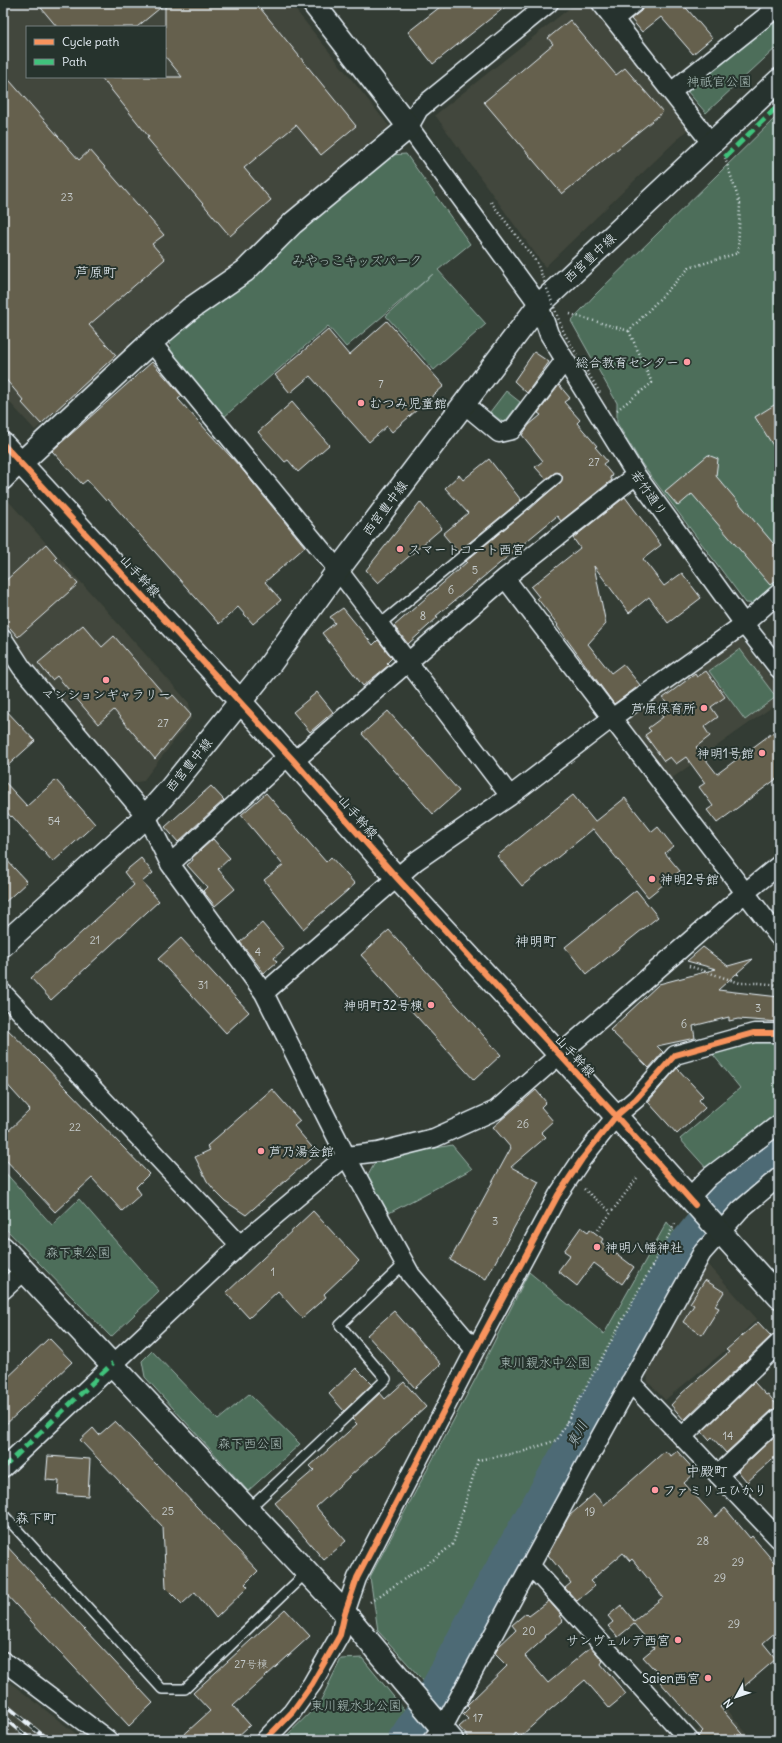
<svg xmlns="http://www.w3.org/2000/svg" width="782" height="1743" font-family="Delius,'Klee One',sans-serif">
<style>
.built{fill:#42473c;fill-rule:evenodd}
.green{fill:#4d6e5a;stroke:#9ab0a9}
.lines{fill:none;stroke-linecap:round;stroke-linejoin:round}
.river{stroke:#4e6b74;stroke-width:35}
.building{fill:#65614e;stroke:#e8f1f8}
.lane-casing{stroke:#e8f1f8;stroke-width:12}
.street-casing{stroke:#e8f1f8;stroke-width:21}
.secondary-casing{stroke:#e8f1f8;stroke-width:25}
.path{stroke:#e8f1f8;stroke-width:2.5;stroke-dasharray:1 3;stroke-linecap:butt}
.lane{stroke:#26332d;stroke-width:9}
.street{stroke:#26332d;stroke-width:18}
.secondary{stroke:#26332d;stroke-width:22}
.rail-casing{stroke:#e8f1f8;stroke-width:4.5}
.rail{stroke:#26332d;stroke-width:3;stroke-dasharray:9;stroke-linecap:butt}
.path-bridge{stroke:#e8f1f8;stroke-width:2.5;stroke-dasharray:1 3;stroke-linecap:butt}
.quiet{stroke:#40c37c;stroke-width:5;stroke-dasharray:10 5;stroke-linecap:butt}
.cycleway-casing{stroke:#26332d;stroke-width:8}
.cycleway{stroke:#f8935d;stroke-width:6}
.poi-dot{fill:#ff9aa2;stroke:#26332d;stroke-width:1.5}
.labels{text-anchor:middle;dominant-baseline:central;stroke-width:4;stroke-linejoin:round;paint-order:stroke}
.number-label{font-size:11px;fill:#c7cdce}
.park-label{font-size:13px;fill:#aabdb9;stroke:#26332d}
.street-label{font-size:13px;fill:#e8f1f8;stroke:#26332d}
.poi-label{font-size:13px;fill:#e8f1f8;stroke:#26332d;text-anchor:end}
.neighbourhood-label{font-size:14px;fill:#e8f1f8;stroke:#26332d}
.water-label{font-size:14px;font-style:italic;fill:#aabbc3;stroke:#26332d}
</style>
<rect width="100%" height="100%" fill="#333c34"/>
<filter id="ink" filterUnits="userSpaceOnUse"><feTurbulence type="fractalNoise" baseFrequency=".025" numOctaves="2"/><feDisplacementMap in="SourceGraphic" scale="8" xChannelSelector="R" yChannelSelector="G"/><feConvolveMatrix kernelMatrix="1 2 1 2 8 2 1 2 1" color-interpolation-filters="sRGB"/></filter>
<g filter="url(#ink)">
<path class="built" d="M3,3H290L389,126L286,215L233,269L130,341L131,347L35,430L3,395ZM27,27H165V77H27Z
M576,3H591L689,128L545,267L435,115Z
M3,495L189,703L191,719L143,781L132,783L14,645L3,628Z
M732,639L743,641L779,688V702L668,781L628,728L629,715Z
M706,1262L757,1319L721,1354L665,1400L648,1382L647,1372Z
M3,1677L84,1740H3Z
M726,1708L752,1740H703L696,1732Z"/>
<path class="green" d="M779,10V45L706,113L687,91Z
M779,114V587L760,604L746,603L642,464L617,423V403L571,321L594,296Z
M406,154L470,244L438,270L486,324L434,370L386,316L433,274L346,347L328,326L224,417L171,354L170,337L390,155Z
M506,391L520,402L504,423L490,412Z
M740,649L776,697L745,720L709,671Z
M768,1039H779V1113L771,1117L707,1169L680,1139L740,1088L710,1051Z
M452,1145L472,1169L389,1213L366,1179L377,1159Z
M3,1170L52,1225L79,1199L159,1291L111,1337L3,1226Z
M667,1222L678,1236L428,1686L378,1631L370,1577L476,1378L529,1272L604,1334Z
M152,1351L218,1420L249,1394L300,1444L248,1491L145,1377L142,1361Z
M362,1658L411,1718L394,1740H282L319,1704L341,1659Z"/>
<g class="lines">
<path class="river" d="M405,1740L437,1691L480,1609L629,1346L677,1256L729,1191L764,1160L779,1151"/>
</g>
<path class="building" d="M37,3H256L356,126L321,155L296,125L244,168L271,200L230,236L147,138L149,137L101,77H182L165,56V4L137,27H57Z
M445,3H510L433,64L408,32Z
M646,3H682L712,38L693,54L661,17L642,32L631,19L641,11Z
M570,20L616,75L625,68L663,112L562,194L484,102L553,44L548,38Z
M3,73L79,160L90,150L164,235L152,244L165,259L89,325L116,355L41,424L22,403L24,401L3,376Z
M387,321L444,386L392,432L387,426L369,442L310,376L290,393L275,375L328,330L349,355Z
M534,352L549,362L527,393L514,381Z
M152,362L182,396L178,399L241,468L305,547L265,582L281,600L253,624L238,607L219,624L108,499L106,501L87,480L82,484L52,451Z
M559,385L570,398L564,402L580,420L577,423L597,446L595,447L607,461L603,464L613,476L610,477L612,480L561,521L557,516L436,616L438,617L408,644L394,626L467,562L466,561L528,509L529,510L562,480V475L556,472L546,479L535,467L543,461L522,435L529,425L541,415L538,413Z
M292,402L329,445L298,472L288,460L285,462L258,432Z
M779,402V455L755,417Z
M708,455L718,459L716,476L779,550V578L770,585L692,494L678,506L665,491Z
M489,459L521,500L458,552L443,534L468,513L445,488L459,475L463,480Z
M625,497L661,545L643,559L664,586L682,573L701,598L668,623L649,597L629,613L594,566L606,624L588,644L611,673L623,664L640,685L614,704L557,626L558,625L537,598L539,597L531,587L580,548L573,538Z
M420,502L442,528L378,583L366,570Z
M46,544L57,557L55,559L78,584L18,637L3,620V583Z
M343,608L373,645L378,640L392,658L387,663L389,665L363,686L322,633L335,623L330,617Z
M83,625L102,647L114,636L168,699L173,695L191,715L155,759L114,710L98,724L57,676L52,680L38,663Z
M706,671L725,697L711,707L718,717L704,727L710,736L696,747L717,774L779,728V777L717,823L707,810L713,806L699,787L705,783L686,757L676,764L670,757L664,761L645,735L651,731L648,728L663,717L658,710L667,704L663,698L695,674L697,677Z
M317,692L333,712L310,732L293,712Z
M3,707L35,741L3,770Z
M388,711L459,791L433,814L362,734Z
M3,780L27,806L56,780L95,824L53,862L12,816L11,817L3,808Z
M211,786L224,800L178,842L165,827Z
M266,793L326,862L331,857L355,884L303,929L264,880L283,865L241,815Z
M573,795L595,822L625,798L652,832L658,827L673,846L665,853L680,871L648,897L593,829L522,886L497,856Z
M213,839L230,858L218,869L235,889L215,906L203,891L207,887L187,865L193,860L192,858Z
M3,856L27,882L3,904Z
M141,858L153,873L142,882L159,901L51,1000L31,978L134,885L124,872Z
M636,890L658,917L587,974L565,947Z
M262,923L284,949L274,958L277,962L264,973L240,942Z
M389,930L501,1055L474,1080L361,955Z
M181,938L249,1012L226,1033L158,959Z
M703,947L728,966L753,959L737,973L739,975L736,974L718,990L779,997V1022L738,1019L729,1021V1017L693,1026L695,1038L657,1046L663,1052L649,1068L610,1030L659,984L716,969L687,961Z
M3,1025L40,1061L149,1174L136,1187L141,1194L122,1211L92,1178L55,1212L3,1157V1136L30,1110L3,1080Z
M677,1068L703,1096L699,1100L705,1108L677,1134L648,1102Z
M272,1089L300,1121L294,1126L317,1153L246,1215L225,1201L216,1192L207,1181L195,1157L210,1150L207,1146Z
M536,1090L546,1102L541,1107L553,1121L541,1132L546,1137L511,1167L539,1182L486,1279L450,1260L511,1148L493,1127Z
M313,1211L359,1261L324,1294L326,1297L302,1318L278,1291L249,1318L226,1293Z
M581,1227L588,1232L590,1229L603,1239L601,1242L634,1267L622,1284L594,1263L577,1286L558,1271L570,1255L564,1251Z
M705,1280L724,1292L715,1306L719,1308L702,1335L683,1322L694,1305L690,1303Z
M394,1311L441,1364L415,1388L367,1335Z
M758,1322L771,1336L684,1420L671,1405L682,1393L729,1352L726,1350Z
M49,1338L72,1362L3,1427V1382Z
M356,1368L372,1384L344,1411L329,1394Z
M404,1382L426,1407L316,1507L346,1541L324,1560L275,1503L314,1470L310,1466L357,1424L352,1419L380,1393L385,1399Z
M754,1382L766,1395L768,1394L779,1408L772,1410L726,1453L712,1437L709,1440L702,1432Z
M115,1421L258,1571L245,1584L248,1587L216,1618L195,1592L182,1604L166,1588L163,1527L80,1440L93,1428L99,1435Z
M779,1432V1454L747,1482L738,1471Z
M665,1451L671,1456L677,1451L696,1472L684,1483L715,1517L725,1508L750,1538L752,1536L779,1568V1629L763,1643L776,1659L720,1707L748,1740H699L698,1736L703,1731L659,1681L662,1678L643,1657L654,1648L634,1624L618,1637L608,1626L613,1622L608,1616L621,1605L634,1621L663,1597L632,1559L630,1561L623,1553L590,1581L595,1586L577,1601L565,1588L571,1583L548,1555L569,1516L594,1494L604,1505Z
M48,1456L90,1459L88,1496L58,1494L59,1481L46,1480Z
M3,1542L153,1703L129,1726L3,1591Z
M549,1601L561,1615L559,1616L563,1621L545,1636L546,1637L525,1656L548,1683L591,1647L603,1661L601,1664L626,1694L609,1708L585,1680L545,1714L520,1737L516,1733L508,1740H471L459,1727L468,1719L463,1714L469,1708L467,1705L468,1704L507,1666L495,1654L498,1647L516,1630L512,1625L526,1613L529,1616Z
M285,1609L310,1636L233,1706L250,1725L234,1740H178L210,1711L193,1693Z"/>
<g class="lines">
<g class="lane-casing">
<path id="lane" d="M379,625L557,478
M249,1509L386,1379L340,1325L405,1263
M3,1514L162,1689H185L307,1572"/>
</g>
<g class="street-casing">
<path id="street" d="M549,3L419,109L409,127L539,305L549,334L636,475L744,624L779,669
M601,3L712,144
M614,19L634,3
M671,92L779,6
M151,342L338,570L510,796
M464,404L499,433L512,430L565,360
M3,481L21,463
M505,578L779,937
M3,639L22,668L146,816L170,864L264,993L346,1156L411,1275L475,1350
M294,761L505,578L636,475
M170,864L289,755
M3,993L240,1245
M264,993L416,861L510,796L612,718L744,624L779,593
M689,1198L709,1177L779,1124
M3,1290L25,1270
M630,1382L779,1539
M682,1437L779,1343
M3,1468L240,1245L346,1156L378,1152L434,1138L496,1110L746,892L779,865
M718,1475L779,1418
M530,1565L689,1740
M3,1661L108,1740
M265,1740L292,1712L312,1684L340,1635L345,1613L357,1578L475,1350L558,1195L582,1159L616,1116L636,1099L675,1055L754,1033H779
M432,1740L442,1729L599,1439L702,1253L740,1210L779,1177"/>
</g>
<g class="secondary-casing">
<path id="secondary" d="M3,444L240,701L397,878L616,1116L779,1297
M21,463L151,342L190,309L245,271L293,223L409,127L313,3
M3,945L146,816L169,790L269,666L338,570L539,305L779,80
M3,1248L345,1613L452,1740"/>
</g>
<path class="path" d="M570,314L629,331
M617,410L652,383L629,331L689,268L738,253L740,204L725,158
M689,966L740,983H759L779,985
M584,1189L611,1212
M598,1230L637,1178
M566,1422L584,1431
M370,1602L436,1558L453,1544L478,1460L522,1452L557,1440L676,1222"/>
<use href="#lane" class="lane"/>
<use href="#street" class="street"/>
<use href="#secondary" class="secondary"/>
<g class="rail-casing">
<path id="rail" d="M3,1703L48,1740
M3,1717L31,1740"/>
</g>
<use href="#rail" class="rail"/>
<path class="path-bridge" d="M491,202L537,263L564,333L600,393"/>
<path class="quiet" d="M725,157L779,105
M3,1468L113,1363"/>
<g class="cycleway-casing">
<path id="cycleway" d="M3,444L294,761L397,878L616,1116L695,1205
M265,1740L292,1712L312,1684L340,1635L345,1613L357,1578L475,1350L558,1195L582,1159L616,1116L636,1099L675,1055L754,1033H779"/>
</g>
<use href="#cycleway" class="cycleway"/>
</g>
</g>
<g class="poi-dot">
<circle cx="687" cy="362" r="4"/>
<circle cx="361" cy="403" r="4"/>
<circle cx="400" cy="549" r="4"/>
<circle cx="106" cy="680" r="4"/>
<circle cx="704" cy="708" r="4"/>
<circle cx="762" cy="753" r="4"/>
<circle cx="652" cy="879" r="4"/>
<circle cx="431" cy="1005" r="4"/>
<circle cx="261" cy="1151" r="4"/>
<circle cx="597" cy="1247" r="4"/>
<circle cx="655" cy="1490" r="4"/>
<circle cx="678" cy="1640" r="4"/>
<circle cx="708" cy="1678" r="4"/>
</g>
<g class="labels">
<g class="number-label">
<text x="67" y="197">23</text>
<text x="381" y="384">7</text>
<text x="594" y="462">27</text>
<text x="475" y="570">5</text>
<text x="451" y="590">6</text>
<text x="423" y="616">8</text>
<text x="163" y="723">27</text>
<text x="54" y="821">54</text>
<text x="95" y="940">21</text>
<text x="258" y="952">4</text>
<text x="203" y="985">31</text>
<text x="758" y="1008">3</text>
<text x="684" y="1024">6</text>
<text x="523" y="1124">26</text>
<text x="75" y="1127">22</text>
<text x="495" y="1221">3</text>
<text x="273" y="1272">1</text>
<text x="728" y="1436">14</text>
<text x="168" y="1511">25</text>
<text x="590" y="1512">19</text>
<text x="703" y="1541">28</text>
<text x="738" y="1562">29</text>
<text x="720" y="1578">29</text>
<text x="734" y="1624">29</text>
<text x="529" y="1631">20</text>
<text x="251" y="1664">27号棟</text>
<text x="478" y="1718">17</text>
</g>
<g class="park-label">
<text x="719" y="81">神祇官公園</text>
<text x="357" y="260">みやっこキッズパーク</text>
<text x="78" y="1252">森下東公園</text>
<text x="545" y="1362">東川親水中公園</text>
<text x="250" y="1443">森下西公園</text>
<text x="356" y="1705">東川親水北公園</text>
</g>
<g class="street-label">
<text transform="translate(590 258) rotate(-43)">西宮豊中線</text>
<text transform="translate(649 493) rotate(55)">若竹通り</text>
<text transform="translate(385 508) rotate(-53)">西宮豊中線</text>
<text transform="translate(140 576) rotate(47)">山手幹線</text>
<text transform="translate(189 765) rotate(-51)">西宮豊中線</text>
<text transform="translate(358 817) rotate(49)">山手幹線</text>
<text transform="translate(575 1056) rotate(47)">山手幹線</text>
</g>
<g class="poi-label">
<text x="679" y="362">総合教育センター</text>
<text x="369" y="403" text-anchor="start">むつみ児童館</text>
<text x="408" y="549" text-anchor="start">スマートコート西宮</text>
<text x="106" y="694" text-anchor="middle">マンションギャラリー</text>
<text x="696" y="708">芦原保育所</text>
<text x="754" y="753">神明1号館</text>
<text x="660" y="879" text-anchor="start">神明2号館</text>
<text x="423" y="1005">神明町32号棟</text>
<text x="269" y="1151" text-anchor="start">芦乃湯会館</text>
<text x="605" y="1247" text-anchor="start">神明八幡神社</text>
<text x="663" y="1490" text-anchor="start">ファミリエひかり</text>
<text x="670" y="1640">サンヴェルデ西宮</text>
<text x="700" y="1678">Saien西宮</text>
</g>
<g class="neighbourhood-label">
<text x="96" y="272">芦原町</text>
<text x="536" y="941">神明町</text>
<text x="707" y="1471">中殿町</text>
<text x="36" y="1518">森下町</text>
</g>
<g class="water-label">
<text transform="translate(577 1434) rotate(-61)">東川</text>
</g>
</g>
<rect width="782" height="1743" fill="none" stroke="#26332d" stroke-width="16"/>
<rect x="8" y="8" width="766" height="1727" fill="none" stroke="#e8f1f8" stroke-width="1.5" filter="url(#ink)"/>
<rect x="26" y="26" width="140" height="52" fill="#26332d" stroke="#747f7e"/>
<rect x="34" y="39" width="20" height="6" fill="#f8935d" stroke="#747f7e"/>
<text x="62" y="46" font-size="12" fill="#e8f1f8">Cycle path</text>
<rect x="34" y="59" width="20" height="6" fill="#40c37c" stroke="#747f7e"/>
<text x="62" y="66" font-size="12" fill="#e8f1f8">Path</text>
<g transform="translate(736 1697) rotate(230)" stroke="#26332d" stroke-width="3" paint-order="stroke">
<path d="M0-3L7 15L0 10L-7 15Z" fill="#e8f1f8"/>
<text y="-6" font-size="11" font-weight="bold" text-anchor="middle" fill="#e8f1f8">N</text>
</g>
</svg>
